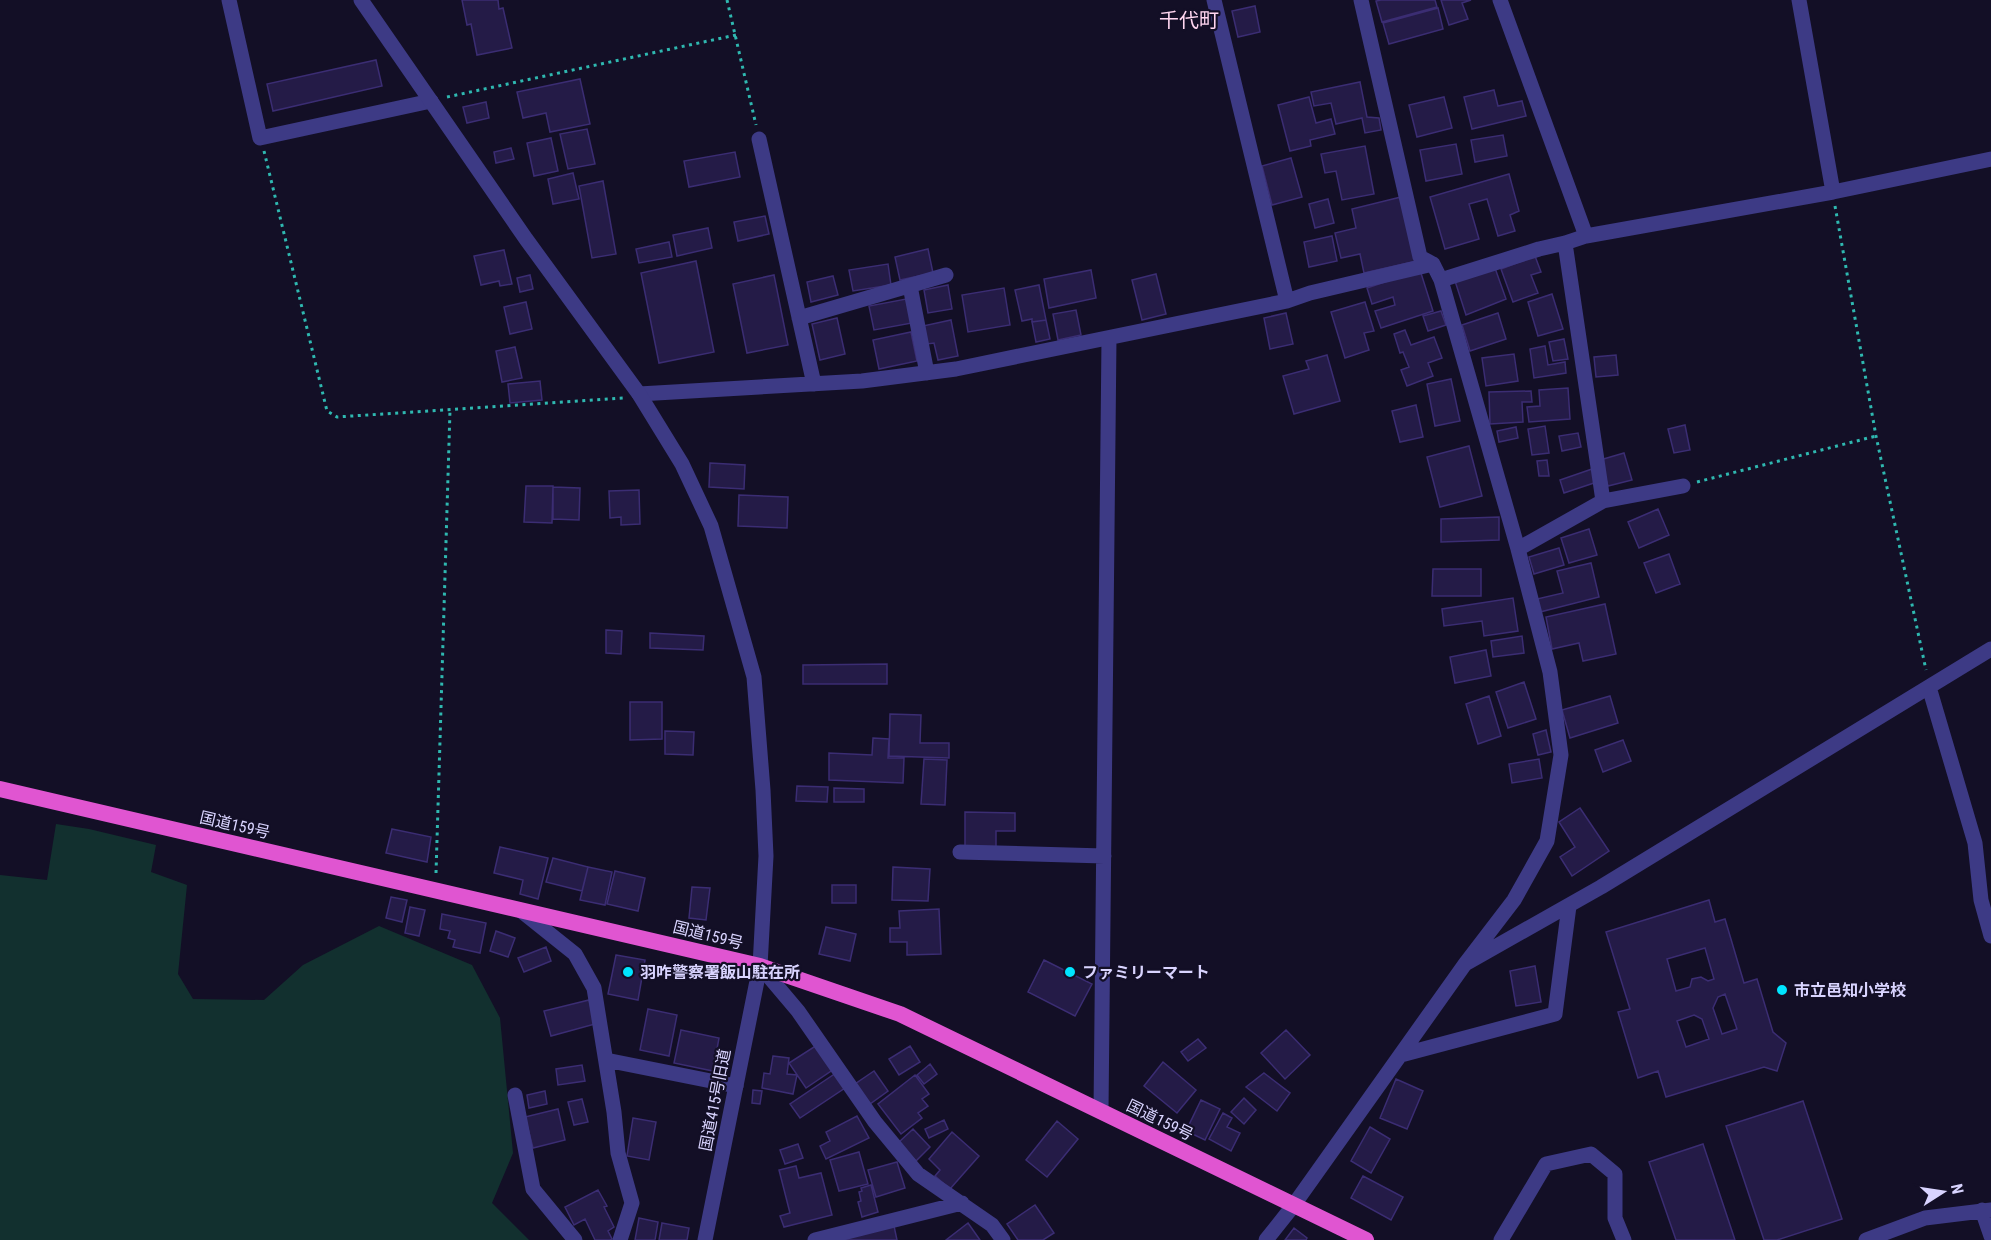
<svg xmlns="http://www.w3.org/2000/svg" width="1991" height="1240" font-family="'Roboto Condensed','Noto Sans JP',sans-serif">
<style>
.green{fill:#12302f}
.building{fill:#241b47;stroke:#3b2d73;stroke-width:1.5;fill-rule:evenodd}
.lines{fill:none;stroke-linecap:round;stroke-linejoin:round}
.path{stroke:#2fb8b0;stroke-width:3;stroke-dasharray:3 4.5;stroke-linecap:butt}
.minor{stroke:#3d3a85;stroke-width:15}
.tertiary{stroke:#3d3a85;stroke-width:15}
.trunk{stroke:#e055d1;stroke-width:16}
.poi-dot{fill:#00e5ff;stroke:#130f26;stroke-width:2}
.labels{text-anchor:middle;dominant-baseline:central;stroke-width:4.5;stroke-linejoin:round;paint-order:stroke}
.street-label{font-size:16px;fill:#d9d4ff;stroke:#130f26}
.poi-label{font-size:16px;font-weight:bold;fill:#d9d4ff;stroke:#130f26;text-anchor:start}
.quarter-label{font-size:20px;fill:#ffd6f0;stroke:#130f26}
</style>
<rect width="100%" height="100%" fill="#130f26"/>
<path class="green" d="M56,824L89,829L156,845L151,872L187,885L178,974L193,999L264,1000L303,965L379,926L472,965L500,1018L513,1153L492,1203L529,1240H0V875L47,880Z"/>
<path class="building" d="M462,0H498L499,9L503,8L512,48L477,55L471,24L467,25Z
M1381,0H1435L1437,7L1382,22L1376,1Z
M1441,0H1471L1462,3L1468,19L1449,25Z
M1255,6L1260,32L1238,37L1232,11Z
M1438,8L1443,29L1389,44L1383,23Z
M376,60L382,86L273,111L267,84Z
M580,79L590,124L550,132L546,113L523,118L517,92Z
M1360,82L1367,117L1379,118L1381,130L1365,133L1362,118L1336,124L1331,103L1314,106L1311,92Z
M1494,90L1498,106L1522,101L1526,116L1472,129L1464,97Z
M1309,97L1316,123L1331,119L1335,134L1310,140L1311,146L1290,151L1278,105Z
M1444,97L1452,128L1417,137L1409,105Z
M486,102L489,118L467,123L463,107Z
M587,129L595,164L568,169L560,134Z
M1503,135L1507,156L1475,162L1471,140Z
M551,138L558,171L534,176L527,143Z
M1456,144L1462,174L1426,181L1420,150Z
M1365,146L1374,194L1342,200L1336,171L1325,173L1321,154Z
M511,148L514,159L496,163L494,152Z
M735,152L740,177L689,187L684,161Z
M1291,158L1302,197L1272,205L1262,166Z
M573,173L579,199L553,204L548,179Z
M1509,174L1519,211L1510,215L1515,231L1498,236L1487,199L1469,204L1479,239L1445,249L1430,197Z
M603,181L616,254L592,258L579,186Z
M1401,197L1417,261L1364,273L1360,254L1341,258L1335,233L1356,228L1352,209Z
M1328,199L1334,223L1315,228L1309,204Z
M765,216L769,234L738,241L734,222Z
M708,228L712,248L677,256L673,235Z
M1332,236L1337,261L1309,267L1304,242Z
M669,242L672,257L639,263L636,249Z
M928,249L933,273L900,280L895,257Z
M504,250L512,284L500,286L499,281L481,285L474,256Z
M1535,256L1541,272L1531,275L1538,293L1513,302L1501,269Z
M696,261L714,352L659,363L641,273Z
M888,264L891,285L853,291L849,270Z
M1495,268L1506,299L1466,315L1455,281Z
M1091,270L1096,298L1049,308L1044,279Z
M1420,270L1433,311L1381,328L1375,311L1395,305L1393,297L1372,304L1367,288Z
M1156,274L1166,314L1142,320L1132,280Z
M530,275L533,289L520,292L517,278Z
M774,275L788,345L747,353L733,284Z
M833,276L838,295L811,302L807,282Z
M948,285L952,309L928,313L924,290Z
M1039,285L1046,320L1032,322V319L1022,321L1015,290Z
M1004,288L1010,325L968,332L962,295Z
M1552,294L1563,329L1538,336L1528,302Z
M906,299L912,323L874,330L869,306Z
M526,302L532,329L510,334L504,307Z
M1365,302L1374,331L1364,333L1369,350L1345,358L1331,312Z
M1076,310L1081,335L1058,340L1053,314Z
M1441,311L1446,325L1428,331L1423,316Z
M1286,313L1293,344L1270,349L1264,318Z
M1498,313L1506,339L1470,351L1462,325Z
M837,318L845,354L820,360L812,324Z
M951,320L958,356L938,360L934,343L927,344L923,326Z
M1046,320L1050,339L1036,342L1032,322Z
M1405,330L1411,345L1434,337L1442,358L1428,363L1433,376L1407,386L1401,370L1409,367L1403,352L1400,353L1394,334Z
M911,332L917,361L879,369L873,340Z
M1564,339L1568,359L1553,361L1549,342Z
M1545,346L1548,365L1565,362L1566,373L1534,378L1530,349Z
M515,347L522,378L502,382L496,351Z
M1514,354L1518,381L1486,386L1482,358Z
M1327,355L1340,401L1294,414L1283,376L1309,369L1306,361Z
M1616,355L1618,375L1596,377L1594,357Z
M1451,379L1460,421L1435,426L1427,384Z
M540,381L542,400L510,403L508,384Z
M1568,388L1570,419L1529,422L1527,407L1540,406L1539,390Z
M1531,391L1532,402H1522L1523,422L1490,424L1489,392Z
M1416,405L1423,437L1400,442L1392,411Z
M1685,425L1690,450L1674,453L1668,429Z
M1545,426L1549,453L1532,455L1528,429Z
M1516,427L1518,438L1499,442L1497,431Z
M1578,433L1581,447L1562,451L1559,436Z
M1469,446L1482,496L1440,507L1427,457Z
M1624,453L1632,480L1608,486L1600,460Z
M1547,460L1549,476H1539L1537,461Z
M710,463L745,465L744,489L709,487Z
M1592,469L1597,482L1564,493L1560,480Z
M526,486H553L552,523L524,522Z
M553,487L580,488L579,520L553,519Z
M639,490L640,524L621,525V517L610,518L609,491Z
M739,495L788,497L787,528L738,526Z
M1658,509L1669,535L1639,548L1628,522Z
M1499,517V540L1441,542V519Z
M1589,529L1597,555L1569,563L1561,538Z
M1559,548L1564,565L1534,574L1529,557Z
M1669,554L1680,584L1656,593L1644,563Z
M1591,563L1599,597L1540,612L1537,599L1563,593L1557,571Z
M1433,569H1481V596H1432Z
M1513,598L1518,631L1484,636L1482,621L1444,626L1442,609Z
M1605,604L1616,654L1583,661L1579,643L1552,649L1546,617Z
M606,630L622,631L621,654L606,653Z
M650,633L704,636L703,650L650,648Z
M1522,636L1524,653L1493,657L1491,641Z
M1486,650L1491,676L1455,683L1450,657Z
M887,664V684H803V665Z
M1524,682L1536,719L1508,728L1496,692Z
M1489,696L1501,736L1478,744L1466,704Z
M1610,696L1618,723L1570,738L1562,710Z
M630,702H662V739L630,740Z
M890,714L921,715L920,743H949V758L889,756Z
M1546,730L1551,752L1538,755L1533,734Z
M665,731L694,732L693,755L665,754Z
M873,738L889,739L888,758H904L903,783L829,780V753L872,755Z
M1623,740L1631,761L1603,772L1595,750Z
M924,759L947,760L945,805L921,804Z
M1539,759L1542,778L1512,783L1509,764Z
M797,786L828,787L827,802L796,801Z
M834,788L864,789V802H834Z
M1580,808L1609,851L1572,876L1560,857L1575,847L1559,822Z
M965,812L1015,813V831H996V848H965Z
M392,829L431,837L427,862L386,853Z
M500,847L548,858L538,899L520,894L523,880L494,873Z
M553,858L588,867L582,891L546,882Z
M588,867L612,872L605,905L580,900Z
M893,867L930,869L928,901L892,900Z
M615,871L645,878L638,911L607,904Z
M832,885H856V903H832Z
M692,887L710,888L706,920L689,918Z
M391,897L407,900L402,922L386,918Z
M1709,900L1715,922L1725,919L1744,983L1757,979L1773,1032L1786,1043L1777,1071L1764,1067L1666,1097L1658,1071L1638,1078L1618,1012L1630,1009L1606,932ZM1705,948L1714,979L1708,981L1701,977L1692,979L1690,987L1676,991L1667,959ZM1725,994L1737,1029L1722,1034L1713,1008L1718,997ZM1694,1015L1702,1019L1709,1039L1686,1047L1677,1021Z
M410,907L425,910L419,936L405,933Z
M939,909L941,954L907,955V942H890V928H900L899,911Z
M442,914L486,923L480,953L453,947L455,940L448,938L450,931L440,929Z
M826,927L856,934L850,961L819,954Z
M496,931L515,938L508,957L490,951Z
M546,947L551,961L524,972L518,958Z
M616,955L645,960L638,1000L608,994Z
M1044,960L1092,984L1075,1016L1028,992Z
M1535,966L1541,1002L1516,1006L1510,971Z
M589,1000L595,1024L551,1036L544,1011Z
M648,1009L677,1015L669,1056L640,1050Z
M681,1030L719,1038L713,1071L674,1063Z
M1286,1030L1310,1055L1285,1079L1261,1053Z
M1198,1039L1206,1048L1188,1061L1181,1052Z
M817,1045L834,1069L806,1088L789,1063Z
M910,1046L920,1062L899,1075L889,1059Z
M773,1056L789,1058L787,1074L797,1075L793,1094L762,1088L764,1073L770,1074Z
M1163,1062L1196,1090L1177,1113L1144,1086Z
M930,1064L937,1074L924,1084L917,1075Z
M582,1065L585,1081L558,1085L556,1069Z
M874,1071L888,1091L870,1104L855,1084Z
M836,1073L845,1088L800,1118L790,1104Z
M1264,1073L1290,1093L1277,1111L1246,1087Z
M915,1075L929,1094L922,1099L928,1106L918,1113L922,1118L901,1134L878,1104Z
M1396,1079L1423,1091L1407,1129L1380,1118Z
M753,1090L762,1091L760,1104L752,1103Z
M545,1091L547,1104L529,1108L527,1095Z
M1244,1098L1256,1110L1244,1124L1231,1112Z
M582,1099L588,1122L574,1125L568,1102Z
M1201,1100L1220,1109L1205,1140L1186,1131Z
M1803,1101L1842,1219L1777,1240H1764L1726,1126Z
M558,1109L565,1140L533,1148L525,1117Z
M1223,1113L1232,1118L1227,1127L1240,1133L1231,1151L1209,1139Z
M857,1116L869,1138L826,1159L820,1146L830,1141L826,1132Z
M633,1118L656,1122L649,1160L627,1156Z
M944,1120L948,1129L929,1138L925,1129Z
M1057,1121L1078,1139L1047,1177L1026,1160Z
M1370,1127L1390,1139L1371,1173L1351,1161Z
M913,1129L930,1147L916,1161L898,1143Z
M952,1132L979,1156L950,1189L935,1176L940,1170L929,1159Z
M798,1144L803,1158L785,1164L780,1150Z
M1703,1144L1735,1240H1676L1649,1162Z
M859,1152L868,1184L839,1191L830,1160Z
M897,1162L905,1188L876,1197L868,1170Z
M796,1166L799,1178L821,1173L832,1215L784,1227L780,1216L790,1213L779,1170Z
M1363,1176L1403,1197L1391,1220L1351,1198Z
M871,1185L878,1212L862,1217L858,1202L861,1201L859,1192L862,1191L861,1188Z
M598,1190L607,1206L604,1207L614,1227L608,1231L612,1239L610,1240H595L585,1219L574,1225L565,1207Z
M1035,1205L1054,1233L1043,1240H1018L1007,1224Z
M639,1218L658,1222L655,1240H635Z
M662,1223L689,1228L687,1240H659Z
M968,1223L980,1240H946Z
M894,1226L897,1240H830Z
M1294,1228L1307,1238L1306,1240H1285Z"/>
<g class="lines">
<path class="path" d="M727,0L756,125
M447,97L736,35
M264,151L327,411L337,417L623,398
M1835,206L1876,436L1926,670
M1697,482L1876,436
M436,873L450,410"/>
<path class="minor" d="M229,0L260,138L431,101
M1214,0L1287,301
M1361,0L1420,257L1433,264L1441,280L1518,549L1550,672L1561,755L1547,841L1514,900L1465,964
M1799,0L1833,192
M759,139L814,384
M1586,236L1833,192L1991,159
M1565,243L1603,501
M1441,280L1539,249L1565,243L1586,236L1500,0
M910,286L927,373
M799,318L946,275
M639,394L862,381L956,369L1287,301L1310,293L1433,264
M1518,549L1603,501L1683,486
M1929,687L1975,843L1981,900L1991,936
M960,852L1104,856
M520,910L575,954L594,988L614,1112L618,1153L632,1203L620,1240
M760,966L798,1011L875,1122L918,1174L992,1225L1003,1240
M1401,1055L1555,1014L1569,906
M606,1060L736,1086
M515,1095L533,1189L575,1240
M1101,1111L1109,338
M1982,1210L1991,1236
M815,1240L962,1203
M1266,1240L1293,1206L1465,964L1601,887L1991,649
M1501,1240L1546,1164L1591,1154L1615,1174V1218L1624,1240
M1866,1240L1925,1218L1991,1210"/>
<path class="tertiary" d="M361,0L526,239L639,394L682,464L711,526L754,677L763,790L766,856L760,966L705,1240"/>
<path class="trunk" d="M0,789L760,966L900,1014L1366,1240"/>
</g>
<g class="poi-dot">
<circle cx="628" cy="972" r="6"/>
<circle cx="1070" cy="972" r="6"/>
<circle cx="1782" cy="990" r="6"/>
</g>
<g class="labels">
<g class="street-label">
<text transform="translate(235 825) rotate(13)">国道159号</text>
<text transform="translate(708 935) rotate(14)">国道159号</text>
<text transform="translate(715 1100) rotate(-79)">国道415号旧道</text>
<text transform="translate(1160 1120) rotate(26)">国道159号</text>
</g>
<g class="poi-label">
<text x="640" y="972">羽咋警察署飯山駐在所</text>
<text x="1082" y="972">ファミリーマート</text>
<text x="1794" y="990">市立邑知小学校</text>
</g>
<g class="quarter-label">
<text x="1189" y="20">千代町</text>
</g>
</g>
<g transform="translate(1943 1192) rotate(78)" stroke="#130f26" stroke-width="4.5" paint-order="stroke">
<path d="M0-4.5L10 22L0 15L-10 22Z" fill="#d9d4ff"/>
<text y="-9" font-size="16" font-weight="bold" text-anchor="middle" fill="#d9d4ff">N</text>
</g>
</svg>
